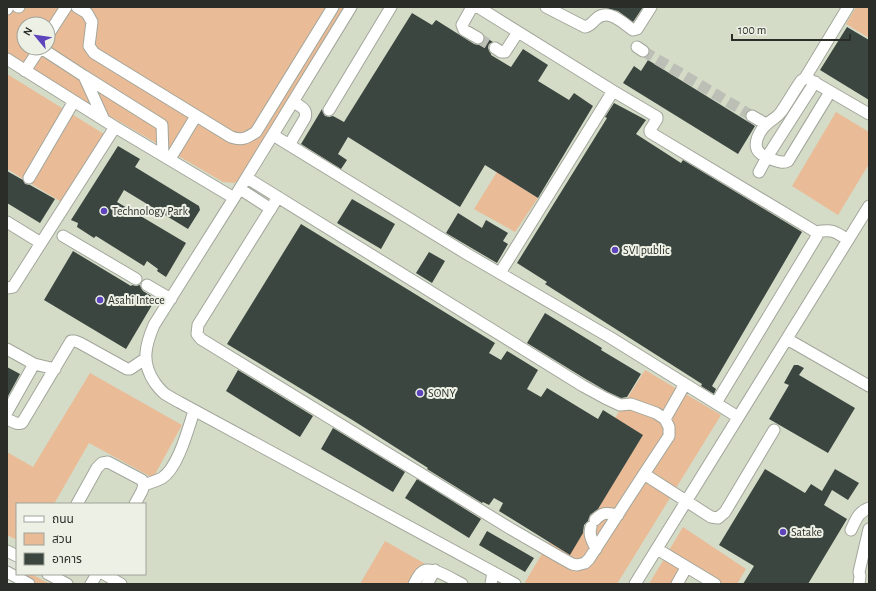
<svg xmlns="http://www.w3.org/2000/svg" width="876" height="591" font-family="'Alegreya Sans','Noto Sans Thai',sans-serif">
<style>
.built{fill:#d4dcc8;fill-rule:evenodd}
.green{fill:#eabb97;fill-rule:evenodd}
.building{fill:#3c4640}
.lines{fill:none;stroke-linecap:round;stroke-linejoin:round}
.minor-tunnel{stroke:#bbbfb5;stroke-width:11;stroke-dasharray:11 5.5;stroke-linecap:butt}
.minor-casing{stroke:#a2a69b;stroke-width:13}
.minor{stroke:#fff;stroke-width:11}
.poi-dot{fill:#5d44bc;stroke:#edf1e5;stroke-width:1.5}
.labels{text-anchor:middle;dominant-baseline:central;stroke-width:4;stroke-linejoin:round;paint-order:stroke}
.poi-label{font-size:12px;fill:#2b2d28;stroke:#edf1e5;text-anchor:start}
</style>
<rect width="100%" height="100%" fill="#dfe4d8"/>
<path class="built" d="M7,7H869V584H16L22,574H145V504H17V560L7,554ZM24,24H48V48H24Z"/>
<path class="green" d="M7,7H347L242,178L234,183L223,182L7,56ZM24,24H48V48H24Z
M856,7H869V38L846,24Z
M7,74L104,134L63,203L7,169Z
M836,112L869,132V164L838,215L792,186Z
M497,172L538,198L515,232L474,209Z
M645,370L721,415L617,584H524L549,542L570,554L643,435L615,418Z
M90,373L182,425L153,478L89,443L54,504H17V540L7,535V452L33,467Z
M683,527L746,569L737,584H721L695,567L684,584H649Z
M385,541L429,566L418,584H360Z
M26,574H31L50,584H21Z"/>
<path class="building" d="M602,7H643L633,22L618,11Z
M412,13L432,25L436,20L474,44L478,45L482,44L484,41L485,37L493,42L489,44L488,47L489,51L491,54V55L511,67L523,49L548,65L538,81L569,100L574,93L593,106L538,198L485,165L460,207L348,137L338,154L347,160L341,169L301,144L322,109L323,113L325,116L329,117L333,116L344,122Z
M847,27L869,40V100L820,70Z
M648,60L755,126L738,154L623,83L634,66L641,71Z
M614,103L646,120L636,134L681,163L683,160L802,232L712,386L716,389L714,394L701,386L702,384L545,284L547,282L517,263L607,118L605,117Z
M118,146L140,159L135,167L199,206L200,210L188,229L124,190L117,202L186,243L166,277L157,271L158,269L147,261L144,266L96,236L94,238L77,227L78,223L71,220Z
M7,171L23,180L25,184L30,185L55,199L40,223L7,203Z
M352,199L395,224L381,249L337,223Z
M458,213L482,228L486,220L508,233L503,241L508,244L497,263L446,233Z
M301,224L495,343L489,353L501,360L507,351L538,370L527,389L541,397L547,388L598,419L603,410L643,435L598,509L590,515L588,521L584,525L583,533L570,555L499,511L503,503L494,498L489,505L483,502L482,503L427,469L428,468L354,421L227,344Z
M73,251L131,286L132,285L136,286L140,285L141,288L143,291L153,297L155,300L126,349L44,300Z
M429,252L445,261L432,283L416,273Z
M545,313L602,348L601,350L641,374L627,397L621,398L608,392L584,378L527,343Z
M794,365H798L804,368L799,375L855,408L828,453L769,419L789,385L784,383Z
M7,367L20,374L7,398Z
M238,370L313,416L300,437L226,391Z
M333,428L405,472L393,492L321,449Z
M765,469L805,493L811,484L822,491L835,469L859,483L848,500L832,490L824,505L847,519L808,584H743L754,566L719,545Z
M417,479L481,519L469,538L405,498Z
M487,531L534,558L525,572L479,545Z"/>
<g class="lines">
<path class="minor-tunnel" d="M478,38L495,48
M643,51L752,116"/>
<g class="minor-casing">
<path id="minor" d="M18,7H19
M77,7L87,13L92,22L89,46L94,53L231,137C243,141 246,138 256,132L333,7
M351,7L234,198L154,325C145,346 141,363 155,383C158,387 161,391 165,394C170,397 175,400 179,402L515,584
M472,7L462,25L464,30L478,38
M478,7L613,91
M546,7L585,27C590,26 592,23 595,20C607,7 622,22 633,30L637,29L651,7
M7,9L8,7
M48,35L66,7
M637,47L643,51
M41,48L84,76L104,120
M495,48L501,52H505L518,32
M7,59L115,127L234,198
M25,71L40,48
M84,76L162,125L163,155
M805,78L848,7
M830,92L788,161C782,164 777,161 771,159C767,157 762,156 760,153C751,145 760,130 767,124C772,119 777,118 781,112C788,102 794,91 801,81L805,78H807L869,114
M329,110L391,7
M752,116L766,124
M273,135L467,254L611,338L738,417
M289,145L305,118C308,109 300,106 293,102
M170,159L196,116
M759,172L767,157L815,82
M29,178L74,101
M247,178L583,386L605,398L620,405L631,404L656,413L665,419L669,427V436L644,474L711,517L718,518L725,512L774,430
M240,189L271,209
M278,197L198,325L197,334L201,339L511,529L556,555L572,564L577,565L585,563L589,559L644,474
M7,222L41,243
M816,232C832,229 835,231 848,240
M63,236L136,279
M500,273L613,91L657,117V119L650,130V132L651,133L816,232L817,236L716,403
M147,285L171,299
M7,288L13,287L115,127
M787,339L869,386
M7,349L34,364L55,369
M7,412L34,364
M7,419C12,421 17,425 22,423L71,341H75L80,343L127,369H130L145,359
M665,419L685,384
M144,485C150,483 156,481 162,478C178,468 188,429 194,411
M77,504L97,468L102,463L108,462L142,480L144,485L142,491L135,504
M595,520C603,511 607,513 618,515
M591,527C588,535 593,542 596,549
M851,530C856,520 858,512 869,508
M657,549L715,584
M7,551L17,556
M7,572L29,584
M48,574L67,584
M104,574L121,584
M91,584L97,574
M414,584C416,581 418,576 421,573C429,563 453,580 462,584
M427,584L435,570
M491,584L493,572
M635,584L869,206
M677,584L686,568
M859,584L860,576L859,572L869,529"/>
</g>
<use href="#minor" class="minor"/>
</g>
<g class="poi-dot">
<circle cx="104" cy="211" r="4"/>
<circle cx="615" cy="250" r="4"/>
<circle cx="100" cy="300" r="4"/>
<circle cx="420" cy="393" r="4"/>
<circle cx="783" cy="532" r="4"/>
</g>
<g class="labels">
<g class="poi-label">
<text x="112" y="211">Technology Park</text>
<text x="623" y="250">SVI public</text>
<text x="108" y="300">Asahi Intece</text>
<text x="428" y="393">SONY</text>
<text x="791" y="532">Satake</text>
</g>
</g>
<rect width="876" height="591" fill="none" stroke="#2b2d28" stroke-width="16"/>
<rect x="16" y="503" width="130" height="72" fill="#edf1e5" stroke="#9fa399"/>
<rect x="24" y="516" width="20" height="6" fill="#ffffff" stroke="#9fa399"/>
<text x="52" y="523" font-size="12" fill="#2b2d28">ถนน</text>
<rect x="24" y="533" width="20" height="12" fill="#eabb97" stroke="#9fa399"/>
<text x="52" y="543" font-size="12" fill="#2b2d28">สวน</text>
<rect x="24" y="553" width="20" height="12" fill="#3c4640" stroke="#9fa399"/>
<text x="52" y="563" font-size="12" fill="#2b2d28">อาคาร</text>
<g transform="translate(36 36) rotate(299)"><circle r="19" fill="#edf1e5" stroke="#9fa399"/>
<path d="M0-3L7 15L0 10L-7 15Z" fill="#5d44bc"/>
<text y="-6" font-size="11" font-weight="bold" text-anchor="middle" fill="#2b2d28">N</text>
</g>
<path d="M732 34v6h118v-6" fill="none" stroke="#2b2d28" stroke-width="2"/>
<text x="738" y="34" font-size="12" fill="#2b2d28" stroke="#edf1e5" stroke-width="3" paint-order="stroke">100 m</text>
</svg>
